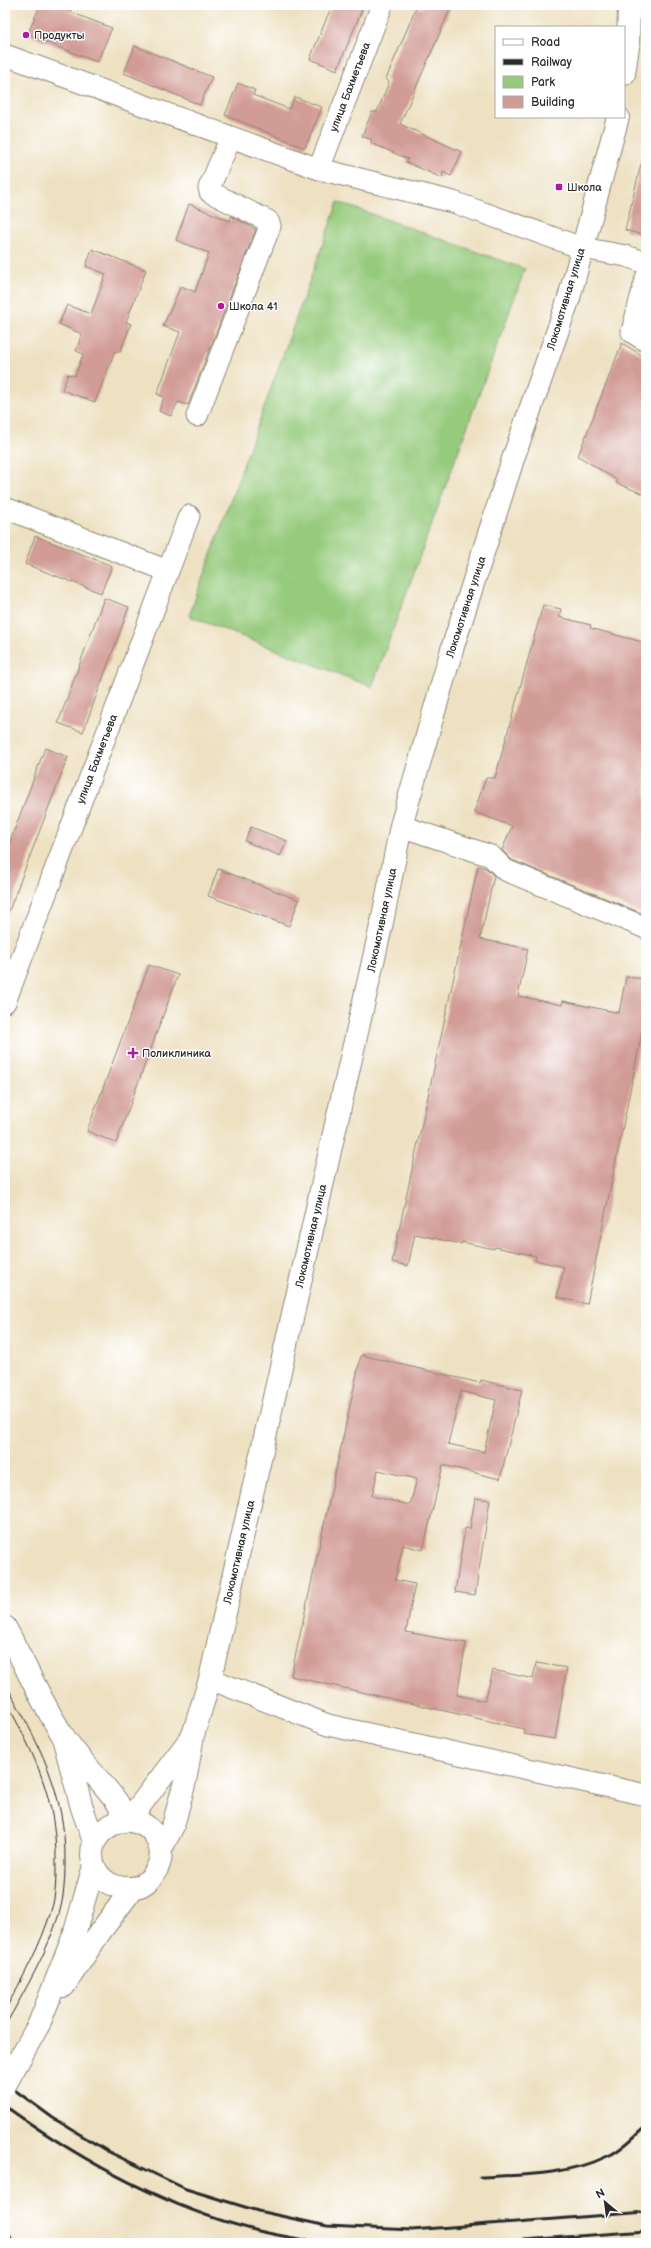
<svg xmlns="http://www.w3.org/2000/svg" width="651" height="2248" font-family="'Balsamiq Sans',sans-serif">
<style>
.green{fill:#96cb7d;stroke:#607b54}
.building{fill:#d29c96;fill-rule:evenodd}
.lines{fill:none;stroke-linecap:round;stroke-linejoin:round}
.minor-casing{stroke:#8c8676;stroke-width:23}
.major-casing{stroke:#8c8676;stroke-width:24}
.minor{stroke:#fff;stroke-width:21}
.major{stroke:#fff;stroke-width:22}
.tram{stroke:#2b2b2b;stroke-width:1}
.rail{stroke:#2b2b2b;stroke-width:3}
.major-bridge-casing{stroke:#8c8676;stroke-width:24;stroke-linecap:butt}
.major-bridge{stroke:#fff;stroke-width:22}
.poi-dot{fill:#b5179e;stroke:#fff;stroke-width:1.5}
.labels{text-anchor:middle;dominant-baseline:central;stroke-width:3;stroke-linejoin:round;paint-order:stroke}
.poi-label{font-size:11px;fill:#2b2b2b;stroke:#fff;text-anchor:start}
.street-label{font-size:11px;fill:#2b2b2b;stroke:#fff}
</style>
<rect width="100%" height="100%" fill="#fff"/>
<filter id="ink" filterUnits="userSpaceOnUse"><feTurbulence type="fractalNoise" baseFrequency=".025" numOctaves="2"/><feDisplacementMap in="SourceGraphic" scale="8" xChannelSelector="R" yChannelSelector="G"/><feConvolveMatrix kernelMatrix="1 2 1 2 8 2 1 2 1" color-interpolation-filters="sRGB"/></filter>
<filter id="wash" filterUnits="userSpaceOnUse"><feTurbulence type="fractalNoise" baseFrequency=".012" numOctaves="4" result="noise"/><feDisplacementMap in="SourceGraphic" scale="16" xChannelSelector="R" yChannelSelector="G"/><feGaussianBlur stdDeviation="0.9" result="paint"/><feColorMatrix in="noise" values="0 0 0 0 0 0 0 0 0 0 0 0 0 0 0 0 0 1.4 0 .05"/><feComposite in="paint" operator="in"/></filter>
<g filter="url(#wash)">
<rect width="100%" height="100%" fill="#eee1c2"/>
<path class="green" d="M338,202L525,269L372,687L189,616Z"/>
<g id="blocks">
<path class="building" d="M40,5H73L70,12L112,28L97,62L33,37L29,31Z
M332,5H364L337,70L310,59Z
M424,5H452L400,124L462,152L451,176L443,172L442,178L406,162L408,159L371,143L372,140L362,136L372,112H377L389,82L386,79L416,8H423Z
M135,46L212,77L200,105L124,73Z
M238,83L255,90L253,95L289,109L295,97L322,107L305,148L225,115Z
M641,164L646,165V236L625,230Z
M189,204L230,221L231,216L256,229L188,405L178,402L171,416L159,411L164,397L157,394L180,332L163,326L181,286L195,292L209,253L176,240Z
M92,249L146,270L126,322L131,324L120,352L115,351L95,402L62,390L68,374L75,376L83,354L76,351L82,334L59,324L67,305L91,314L106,274L86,266Z
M622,343L646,358V495L616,483L617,480L578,456Z
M35,536L112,566L101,593L25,564Z
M104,598L129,607L83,732L58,723Z
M543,605L561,609L559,617L591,625L590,628L646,643V915L512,860L502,850L512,826L474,812L486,778H495Z
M45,748L68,757L5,921V855Z
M251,827L287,841L280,856L245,841Z
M478,866L486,868L494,876L480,939L528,949L518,996L562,1005L563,1001L619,1013L626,977L646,979V1012L587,1304L557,1297L564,1267L535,1260L536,1256L495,1247L494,1249L462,1242L461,1244L415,1234L408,1266L392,1262Z
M218,869L299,900L289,926L208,896Z
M149,965L178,975L116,1143L87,1131Z
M361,1355L480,1383L481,1380L522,1390L500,1479L443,1465L423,1550L403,1545L395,1580L415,1584L406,1632L466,1643L457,1695L485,1701L493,1670L533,1679L536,1663L567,1668L555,1739L523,1734L524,1729L291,1676ZM461,1391L496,1400L484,1452L448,1444ZM378,1470L417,1479L410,1505L372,1496Z
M475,1498L490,1500L475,1595L455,1592L465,1528L470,1529Z"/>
</g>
</g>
<g filter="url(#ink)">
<use href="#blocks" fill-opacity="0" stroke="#8c8676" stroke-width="1"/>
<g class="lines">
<g class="minor-casing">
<path id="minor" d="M5,55L319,169L453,202L582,248L626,256L646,263
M319,169L382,5
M646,278L632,332L646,341
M197,416L270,226L268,221L210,192L209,188L231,137
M5,508L168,571
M401,826L491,856L505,870L646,928
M5,1002L189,516
M210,1679L328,1725L646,1795"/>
</g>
<g class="major-casing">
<path id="major" d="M624,74L628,47L629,5
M5,1627C24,1662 40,1700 62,1734C77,1758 100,1779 117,1802C120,1807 124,1816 129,1820C133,1823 139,1822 143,1824C152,1829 158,1839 160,1848C164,1865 149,1887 131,1888C84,1890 75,1827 129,1820L191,1738
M64,1741L82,1808L94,1841
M161,1849L173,1826L185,1781L193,1735L210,1679L382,922L401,826L453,646L514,456L569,298L618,117
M64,1986L100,1932L133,1888
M39,2024L74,1935L94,1866"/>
</g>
<use href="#minor" class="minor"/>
<use href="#major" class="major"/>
<path class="tram" d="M5,1683C38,1742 66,1792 65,1862C65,1879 64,1898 59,1914C47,1953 25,1990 5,2026
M5,1700C35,1755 57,1800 56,1863C56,1878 56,1896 51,1911C41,1945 22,1979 5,2010"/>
<path class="rail" d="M5,2083L53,2118L107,2151L186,2189L258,2211L327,2226L412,2230L646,2212
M5,2106C79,2159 162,2206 251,2229C273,2235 296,2238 319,2243
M480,2177C524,2175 569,2175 610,2155C623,2149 635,2136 646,2126
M5,2229L14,2243
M481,2243L646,2231"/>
<g class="major-bridge-casing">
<path id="major-bridge" d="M5,2085L39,2024"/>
</g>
<use href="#major-bridge" class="major-bridge"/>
</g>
</g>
<g class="poi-dot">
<circle cx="26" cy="35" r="4"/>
<rect x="555" y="183" width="8" height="8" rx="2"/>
<circle cx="221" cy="306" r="4"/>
<path d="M131 1047h4v4h4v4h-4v4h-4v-4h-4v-4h4z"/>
</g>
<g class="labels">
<g class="poi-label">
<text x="34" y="35">Продукты</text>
<text x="567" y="187">Школа</text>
<text x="229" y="306">Школа 41</text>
<text x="142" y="1053">Поликлиника</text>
</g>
<g class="street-label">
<text transform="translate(350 87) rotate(-69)">улица Бахметьева</text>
<text transform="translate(566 299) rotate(-73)">Локомотивная улица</text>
<text transform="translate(466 607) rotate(-72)">Локомотивная улица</text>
<text transform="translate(97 759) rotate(-69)">улица Бахметьева</text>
<text transform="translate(382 920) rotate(-78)">Локомотивная улица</text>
<text transform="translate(311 1236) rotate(-77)">Локомотивная улица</text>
<text transform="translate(239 1552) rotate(-77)">Локомотивная улица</text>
</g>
</g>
<rect width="651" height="2248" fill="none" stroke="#fff" stroke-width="20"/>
<rect x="495" y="26" width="130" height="92" fill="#ffffff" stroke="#aaaaaa"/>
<rect x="503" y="39" width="20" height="6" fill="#ffffff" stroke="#aaaaaa"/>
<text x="531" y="46" font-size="12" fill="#2b2b2b">Road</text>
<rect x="503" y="59" width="20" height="6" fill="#2b2b2b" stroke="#aaaaaa"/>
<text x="531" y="66" font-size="12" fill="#2b2b2b">Railway</text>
<rect x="503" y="76" width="20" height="12" fill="#96cb7d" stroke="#aaaaaa"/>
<text x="531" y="86" font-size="12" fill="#2b2b2b">Park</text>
<rect x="503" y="96" width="20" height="12" fill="#d29c96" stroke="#aaaaaa"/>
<text x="531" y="106" font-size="12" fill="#2b2b2b">Building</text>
<g transform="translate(605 2202) rotate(331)" stroke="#ffffff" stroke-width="3" paint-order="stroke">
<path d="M0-3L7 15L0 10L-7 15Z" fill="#2b2b2b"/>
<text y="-6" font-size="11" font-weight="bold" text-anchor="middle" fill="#2b2b2b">N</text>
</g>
</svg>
